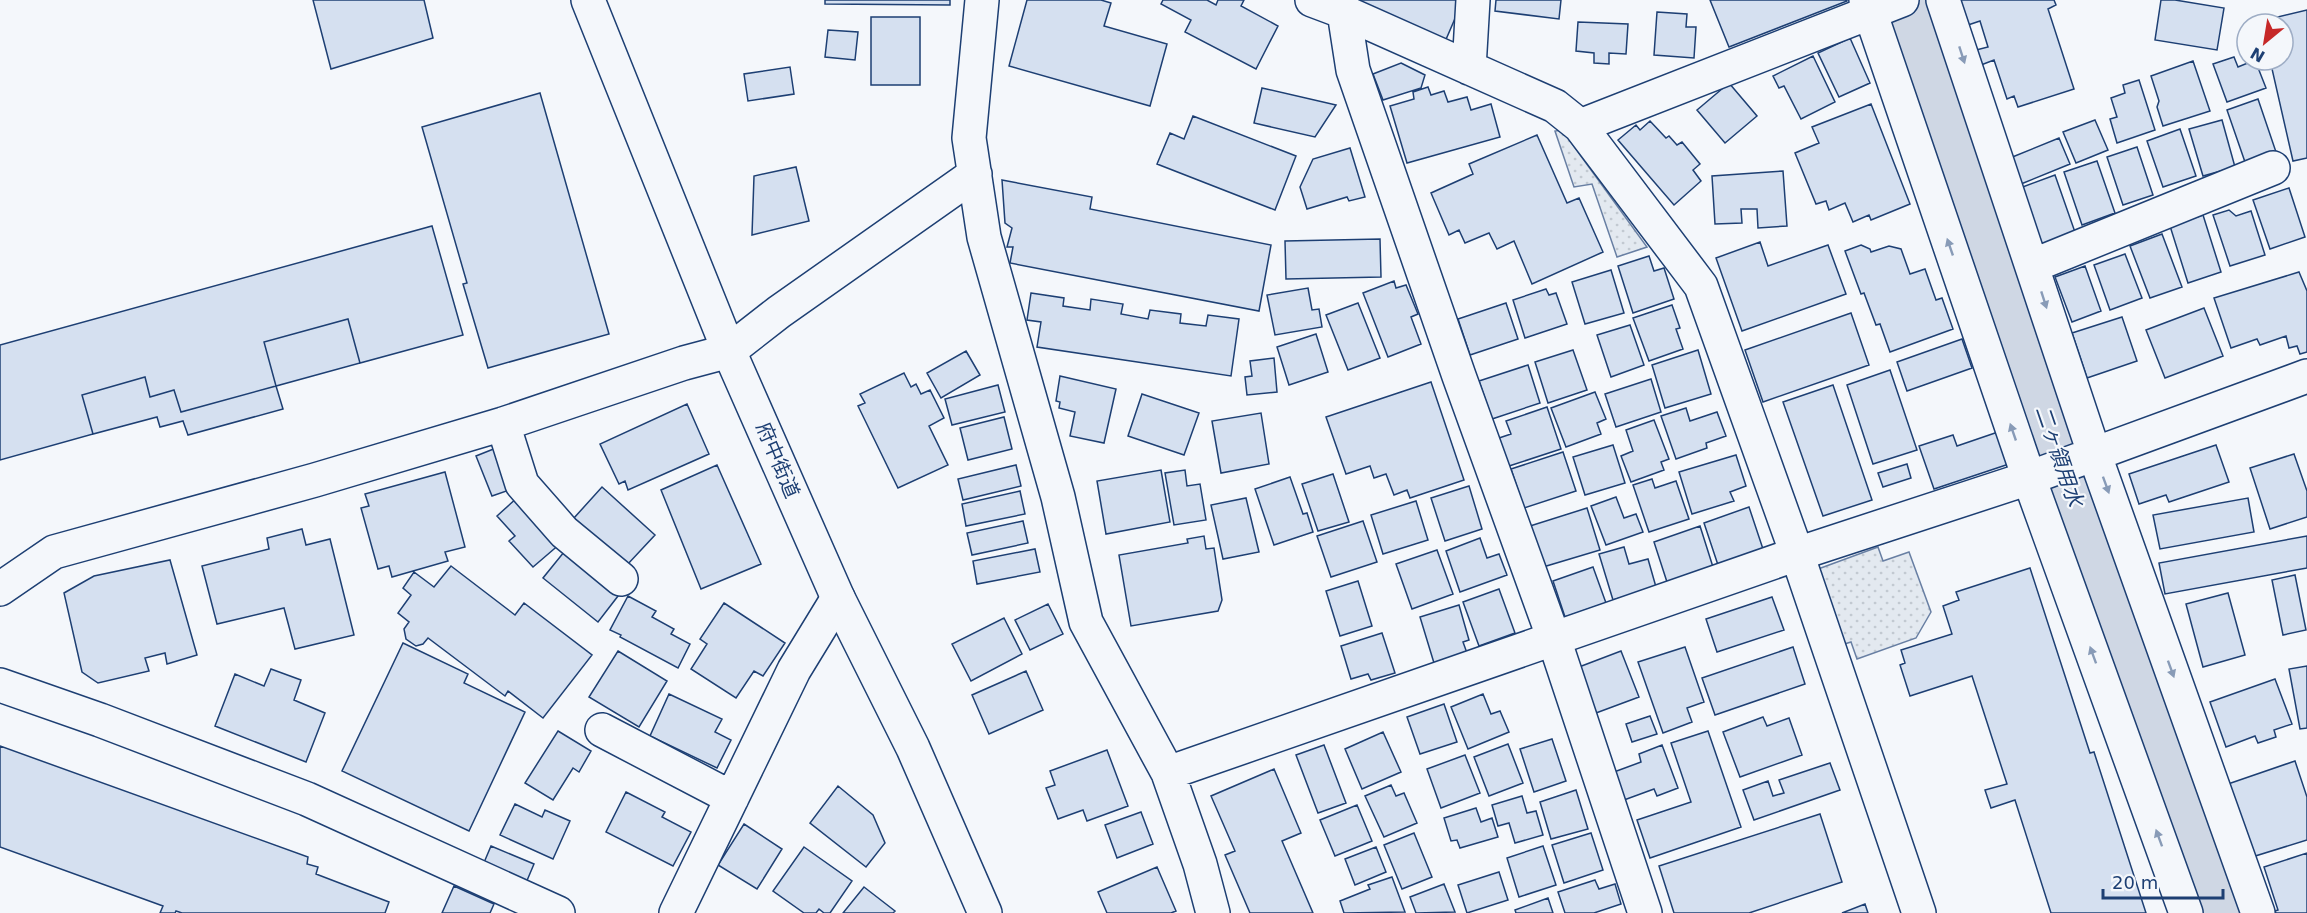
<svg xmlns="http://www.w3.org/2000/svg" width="2307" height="913" font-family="'DejaVu Sans','Noto Sans JP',sans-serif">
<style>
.green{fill:url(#green-dots);stroke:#687fa3;stroke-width:1.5}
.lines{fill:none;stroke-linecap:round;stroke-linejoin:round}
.river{stroke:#cfd7e4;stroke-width:72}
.building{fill:#d5e0f0;stroke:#1d3f73;stroke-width:1.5}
.minor-casing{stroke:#1d3f73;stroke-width:36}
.highway-casing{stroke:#1d3f73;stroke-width:36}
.minor{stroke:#f4f7fb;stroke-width:33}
.highway{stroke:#f4f7fb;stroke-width:33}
.oneway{fill:#889bb7}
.labels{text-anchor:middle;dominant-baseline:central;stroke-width:4.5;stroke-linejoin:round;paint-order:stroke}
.street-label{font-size:20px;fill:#1d3f73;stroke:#f4f7fb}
.water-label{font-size:21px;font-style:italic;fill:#1d3f73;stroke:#f4f7fb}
</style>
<defs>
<pattern id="green-dots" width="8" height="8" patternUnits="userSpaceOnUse" patternTransform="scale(1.5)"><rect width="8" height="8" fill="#e3e9f0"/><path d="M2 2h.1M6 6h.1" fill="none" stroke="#c2c9d1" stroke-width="1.8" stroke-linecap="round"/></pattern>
</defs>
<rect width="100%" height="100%" fill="#f4f7fb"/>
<path class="green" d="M1562,130L1647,247L1617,257L1592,184L1574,187L1555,131Z
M1878,547L1883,561L1909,552L1931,612L1916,638L1857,659L1851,642L1838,646L1810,572Z"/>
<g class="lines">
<path class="river" d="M1903,0L2013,327L2216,913"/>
</g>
<path class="building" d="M313,0H424L433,38L331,69Z
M825,0H950V5L825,4Z
M1027,0H1101L1111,3L1104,26L1167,44L1150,106L1009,66Z
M1163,0H1207L1216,5L1218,0H1244L1241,6L1278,26L1256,69L1185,32L1191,20L1161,4Z
M1338,0H1463L1444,44Z
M1496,0H1561L1559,19L1495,11Z
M1710,0H1847V1L1729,47Z
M1956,0H2054L2056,5L2048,9L2074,89L2018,107L2014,96L2007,99L1994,60L1981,65L1976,50L1988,47L1980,21L1965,26Z
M2161,0H2175L2224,8L2217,50L2155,40Z
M2307,10V158L2293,161L2270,60H2283V24H2262L2261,21Z
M1657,12L1687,14L1686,27H1696L1694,58L1654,55Z
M871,17H920V85H871Z
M1578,22L1628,24L1626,54L1609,53V64L1594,63V53L1576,51Z
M828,30L858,32L855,60L825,57Z
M1850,38L1870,83L1839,97L1818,53Z
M1813,56L1835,102L1801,119L1784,86L1779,88L1773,76Z
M2234,57L2238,67L2255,60L2266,88L2227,102L2213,64Z
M2193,61L2210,111L2163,126L2157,107L2159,101L2151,76Z
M1401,63L1425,75L1421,88L1383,100L1373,74Z
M790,67L794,94L748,101L744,74Z
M2139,80L2155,130L2117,143L2110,119L2117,117L2111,98L2125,93L2123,85Z
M1729,83L1757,116L1725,143L1697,110Z
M1428,87L1431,95L1444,91L1448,102L1467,97L1471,110L1491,104L1500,137L1407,163L1390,106L1414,99L1413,92Z
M1262,88L1336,105L1315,137L1254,123Z
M540,93L609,334L488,368L463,284L467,283L422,127Z
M2258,99L2276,152L2245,162L2227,110Z
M1871,104L1910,204L1871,220L1869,215L1853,222L1845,203L1829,210L1826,201L1816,204L1795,153L1819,143L1812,127Z
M1193,116L1296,156L1275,210L1157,164L1170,133L1184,139Z
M2095,120L2108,150L2076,163L2063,132Z
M2222,120L2235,167L2203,176L2189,129Z
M1650,121L1666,138L1669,136L1677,145L1682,142L1700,164L1693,170L1701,181L1674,205L1618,140L1636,125L1640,130Z
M2180,129L2196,176L2163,187L2147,141Z
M1537,135L1567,203L1579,198L1603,252L1532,284L1514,241L1497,249L1489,233L1465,243L1459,230L1449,235L1431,193L1473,174L1469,164Z
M2059,138L2070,164L2021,184L2010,158Z
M2137,147L2153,195L2123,205L2107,157Z
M1350,148L1365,197L1349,201L1347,197L1307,209L1300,187L1313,159Z
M2097,161L2115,213L2082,225L2064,172Z
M796,167L809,221L752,235L754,176Z
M1783,171L1787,226L1758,228L1757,209H1741L1742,223L1715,224L1712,176Z
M2055,175L2076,235L2042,248L2020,188Z
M1002,180L1092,197L1090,209L1271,245L1259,311L1010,263L1013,247H1007L1012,228L1005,223Z
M2289,188L2305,237L2270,249L2253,200Z
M2229,210L2236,216L2251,211L2265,255L2230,266L2213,215Z
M2203,215L2221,272L2188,283L2170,226Z
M432,226L463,335L360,363L348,319L264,342L276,386L181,412L174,390L150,397L145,377L82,395L93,434L0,460V345Z
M2162,234L2182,287L2150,298L2130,246Z
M1380,239L1381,277L1286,279L1285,241Z
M1760,242L1768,266L1828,245L1846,294L1742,331L1716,258Z
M1861,245L1870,249L1871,252L1889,246L1901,249L1910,274L1925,269L1936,300L1942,298L1953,329L1890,352L1880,324L1876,325L1864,293L1861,294L1845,251Z
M2125,254L2142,298L2110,310L2094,265Z
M1649,256L1654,271L1664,268L1674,299L1633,313L1618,266Z
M2085,266L2101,311L2072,322L2055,277Z
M1611,270L1624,313L1585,324L1572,282Z
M2299,272L2307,291V352L2300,354L2297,346L2289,348L2286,336L2260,345L2257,339L2231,348L2214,298Z
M1394,281L1396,288L1406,285L1418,314L1411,317L1421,344L1388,357L1363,293Z
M1308,288L1312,310L1319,309L1322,327L1275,335L1267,295Z
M1546,289L1549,295L1556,293L1567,324L1525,338L1513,300Z
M1031,293L1064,298L1063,306L1090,310L1091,299L1123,304L1121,314L1148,319L1150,310L1181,314L1180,323L1206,326L1208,315L1239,319L1231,376L1037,347L1041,322L1027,320Z
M1358,303L1380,358L1348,370L1326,315Z
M1506,303L1518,339L1470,355L1458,319Z
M1672,305L1680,328L1676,329L1683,349L1649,361L1633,318Z
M2204,308L2223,356L2165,378L2146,330Z
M1851,313L1869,365L1763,402L1745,350Z
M2122,317L2137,361L2087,378L2072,333Z
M348,319L360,363L276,386L264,342Z
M1630,325L1644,365L1611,377L1597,335Z
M1316,334L1328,372L1289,385L1277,347Z
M1962,339L1972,368L1907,391L1897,362Z
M1573,350L1587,390L1548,403L1535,362Z
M1698,350L1711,394L1665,408L1652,365Z
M966,351L980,375L941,398L927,373Z
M1274,358L1277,392L1247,395L1245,377L1252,376L1250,361Z
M1528,365L1540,403L1492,419L1479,381Z
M1890,370L1917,450L1873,464L1847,385Z
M904,373L911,387L916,384L921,394L930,390L944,418L929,426L948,465L898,488L858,406L865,403L860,394Z
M1060,376L1116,389L1104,443L1070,436L1075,412L1059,408L1060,402L1056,401Z
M145,377L150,397L174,390L181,412L276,386L283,409L188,435L183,421L160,427L157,417L93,434L82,395Z
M1651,379L1661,412L1616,427L1605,394Z
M1431,382L1464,480L1410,498L1407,490L1394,495L1386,474L1374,478L1370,466L1346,474L1326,417Z
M998,385L1005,412L952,425L945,399Z
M1833,385L1872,500L1823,516L1783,402Z
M1595,392L1606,419L1597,423L1601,434L1566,447L1551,408Z
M1142,394L1199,413L1184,455L1128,436Z
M687,404L709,454L628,490L625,481L619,484L600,444Z
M1547,407L1561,449L1509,466L1499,438L1511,434L1506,421Z
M1686,408L1690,421L1717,412L1726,436L1706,443L1707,448L1676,459L1661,416Z
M1261,413L1269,464L1221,473L1212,421Z
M1004,417L1012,449L968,460L960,428Z
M1654,420L1669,459L1661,462L1664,470L1631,482L1621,456L1633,451L1626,430Z
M1998,432L2009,464L1934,489L1919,446L1953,435L1957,446Z
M1613,445L1625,483L1585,495L1573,457Z
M2216,445L2229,482L2169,502L2166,495L2139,504L2129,474Z
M496,448L512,489L492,496L476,456Z
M1563,452L1576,491L1524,508L1511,469Z
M2294,454L2307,491V517L2270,529L2250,468Z
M1736,455L1746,486L1730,492L1734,501L1692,514L1679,472Z
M1907,464L1911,478L1883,487L1878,473Z
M717,465L761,564L701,589L661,490Z
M1016,465L1021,486L963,500L958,479Z
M1161,470L1170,522L1106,534L1097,481Z
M1185,470L1187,486L1200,484L1206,520L1174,525L1165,473Z
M445,472L465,547L445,552L448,561L392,577L389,566L378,569L361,508L369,506L365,494Z
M1333,474L1349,522L1318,531L1302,484Z
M1290,477L1303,514L1307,513L1313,532L1274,545L1255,489Z
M1652,479L1655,488L1676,481L1689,519L1649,532L1633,485Z
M1469,486L1482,529L1445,541L1431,498Z
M602,487L655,535L627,565L574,518Z
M1020,491L1025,514L966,526L962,504Z
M519,496L561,543L533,567L509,541L515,536L497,516Z
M1616,497L1624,518L1636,514L1643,532L1606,545L1591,506Z
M1246,498L1259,552L1223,559L1211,505Z
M2248,498L2254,532L2160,549L2153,515Z
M1416,501L1428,540L1383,554L1371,515Z
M1749,507L1763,549L1718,565L1704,523Z
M1587,508L1600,550L1543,567L1530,526Z
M1023,521L1028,543L972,555L967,533Z
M1363,521L1377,562L1331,577L1317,536Z
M1700,526L1713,567L1667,582L1654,542Z
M302,529L306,545L330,539L354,635L295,649L284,608L217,624L202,566L269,549L267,538Z
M1204,536L1206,549L1214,548L1222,600L1218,611L1131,626L1119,555L1188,543L1187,539Z
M2307,536V568L2165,594L2159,563Z
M1480,538L1487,558L1499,554L1507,575L1460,592L1446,551Z
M1624,547L1629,564L1648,559L1656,587L1613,600L1599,554Z
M1035,549L1040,572L977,584L973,561Z
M1437,550L1453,594L1412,609L1396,564Z
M564,552L618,596L598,622L543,578Z
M170,560L197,655L167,664L165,653L145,658L149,671L98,683L82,672L64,593L94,576Z
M451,566L515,615L524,603L592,655L543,718L508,691L505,696L428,638L423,644L416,646L406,639L404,629L409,622L398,613L411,595L403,588L414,572L434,587Z
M1593,567L1606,603L1565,617L1553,581Z
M2030,568L2090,753L2094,752L2146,913H2051L2015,800L1991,808L1985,790L2007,784L1972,676L1910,696L1900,665L1905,663L1901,650L1952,634L1943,606L1959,600L1956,592Z
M2295,575L2306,630L2283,635L2272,580Z
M1358,581L1372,626L1340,636L1326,591Z
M1499,589L1515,633L1479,646L1463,602Z
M2228,593L2245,655L2203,667L2186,604Z
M628,596L656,611L652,617L674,629L671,634L690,644L678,668L620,637L621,635L610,630Z
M1772,597L1784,630L1717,652L1706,619Z
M724,603L785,643L763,676L754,671L736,698L691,669L707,644L700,639Z
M1048,604L1063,634L1030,650L1015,620Z
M1459,605L1469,640L1463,642L1467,653L1434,663L1420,617Z
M1004,618L1022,654L971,681L952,644Z
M1382,633L1395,673L1371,680L1368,674L1351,679L1341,646Z
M403,643L468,674L464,683L525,712L469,831L342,771Z
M1685,647L1704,702L1687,708L1692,722L1663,733L1638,662Z
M1793,647L1805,684L1715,715L1702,678Z
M618,651L667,681L639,727L589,697Z
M1621,651L1639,697L1596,713L1579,667Z
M2307,666V728L2300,729L2289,669Z
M271,669L301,680L294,700L325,713L306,762L215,726L235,674L264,686Z
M1026,671L1043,710L989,734L972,695Z
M2275,679L2292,724L2274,730L2276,737L2258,743L2255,736L2226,747L2210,702Z
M669,694L722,719L715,732L731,740L717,768L650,736Z
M1483,694L1491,714L1500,711L1509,732L1468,749L1451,707Z
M1444,704L1457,742L1420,754L1407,717Z
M1650,716L1657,734L1632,742L1626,724Z
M1763,717L1767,726L1789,718L1802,755L1740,777L1723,732Z
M558,731L591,751L579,772L573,768L553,800L525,783Z
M1708,731L1741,827L1650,858L1637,820L1691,802L1671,743Z
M1383,732L1401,772L1362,789L1345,749Z
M1552,739L1566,781L1534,792L1520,749Z
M1508,744L1523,783L1489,796L1474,757Z
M1324,745L1346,803L1318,813L1296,755Z
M1662,745L1678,788L1657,796L1654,789L1624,800L1614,772L1641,762L1639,754Z
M0,746L308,857L307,864L318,867L316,874L389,902L385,913H182L176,911L175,913H160L163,906L0,847Z
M1107,750L1128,806L1087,821L1083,810L1058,819L1046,788L1055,785L1050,771Z
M1465,755L1480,793L1441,808L1427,769Z
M2295,761L2307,797V840L2252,857L2228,784Z
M1830,763L1840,790L1754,820L1743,790L1768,781L1773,796L1784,793L1779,780Z
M1274,769L1301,833L1282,841L1313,913H1250L1225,855L1235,851L1211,796Z
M1391,785L1396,796L1404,793L1417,823L1384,837L1365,796Z
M838,786L873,815L885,843L866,867L810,823Z
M1576,790L1588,829L1551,839L1540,802Z
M626,792L665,812L662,817L691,832L673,866L606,832Z
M1522,796L1527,813L1536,811L1543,835L1515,843L1509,823L1498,826L1492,805Z
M515,804L542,817L545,810L570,821L553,859L500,835Z
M1357,805L1372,841L1335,856L1320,820Z
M1476,808L1481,822L1492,818L1498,837L1460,848L1457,840L1451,841L1444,818Z
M1141,812L1153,844L1117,858L1105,825Z
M1820,814L1842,882L1749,913H1674L1659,866Z
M744,824L782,849L757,889L718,865Z
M1414,833L1432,877L1402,889L1384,845Z
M1591,833L1603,870L1564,883L1552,845Z
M491,846L534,864L523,890L480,872Z
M1543,846L1556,885L1519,897L1507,858Z
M804,847L852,881L830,913H824L819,909L816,913H804L773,891Z
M1376,847L1386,872L1355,885L1345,859Z
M2307,853V913H2276L2275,911L2278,910L2264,867Z
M1157,867L1176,911L1171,913H1107L1098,892Z
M1499,872L1508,900L1467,913L1458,885Z
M1392,877L1405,912L1344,913L1340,901L1370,889L1368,885Z
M1595,880L1599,889L1615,884L1621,904L1594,913H1565L1558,892Z
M1444,884L1455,912L1416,913L1410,897Z
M454,886L494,904L490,913H442Z
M864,887L895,911L893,913H843Z
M1548,898L1553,913H1516L1515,910Z
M1865,904L1868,913H1842Z"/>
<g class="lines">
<g class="minor-casing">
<path id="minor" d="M982,0L969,138L984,237L1058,497L1086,622L1168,773L1200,864L1213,913
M1312,0L1344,12L1555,106L1580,126L1701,286L1797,554L1919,913
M1866,0L2029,478L2186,913
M1943,0L2094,453L2258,913
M1344,12L1353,70L1459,376L1554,639L1645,913
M1469,68L1473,0
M1580,126L1902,0
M2032,266L2273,168
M503,424L522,484L564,532L621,579
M0,589L54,552L315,480L503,424L684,363L729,351L779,312L975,174
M0,685L100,720L307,799L558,913
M602,730L732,798
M1168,773L1797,554L2029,478L2307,376
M676,913L794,670L838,598"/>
</g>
<g class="highway-casing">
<path id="highway" d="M588,0L729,351L838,598L913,748L985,913"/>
</g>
<use href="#minor" class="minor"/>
<use href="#highway" class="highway"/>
</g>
<defs><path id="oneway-solid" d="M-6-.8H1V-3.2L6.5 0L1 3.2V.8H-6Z" transform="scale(1.5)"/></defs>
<g class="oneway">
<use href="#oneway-solid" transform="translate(1962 55) rotate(72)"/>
<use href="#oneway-solid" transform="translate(1950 247) rotate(-109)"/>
<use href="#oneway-solid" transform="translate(2044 300) rotate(72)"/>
<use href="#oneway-solid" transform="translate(2013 432) rotate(-109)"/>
<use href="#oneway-solid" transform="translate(2106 485) rotate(70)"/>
<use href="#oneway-solid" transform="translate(2093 655) rotate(-110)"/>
<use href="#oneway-solid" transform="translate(2171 669) rotate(70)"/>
<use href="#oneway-solid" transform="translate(2159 838) rotate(-110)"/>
</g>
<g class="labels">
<g class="street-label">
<text transform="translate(778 460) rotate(67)">府中街道</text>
</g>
<g class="water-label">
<text transform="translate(2059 456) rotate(71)">二ヶ領用水</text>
</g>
</g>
<g transform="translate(2265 42) rotate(210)"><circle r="28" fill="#f4f7fb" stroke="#9eadc5" stroke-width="1.5"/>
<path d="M0-4.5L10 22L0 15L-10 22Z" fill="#c62828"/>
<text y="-9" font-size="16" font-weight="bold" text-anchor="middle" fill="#1d3f73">N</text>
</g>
<path d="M2103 889v9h120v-9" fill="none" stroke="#1d3f73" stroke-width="3"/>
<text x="2112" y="889" font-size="18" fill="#1d3f73" stroke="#f4f7fb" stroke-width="4.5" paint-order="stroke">20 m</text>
</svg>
